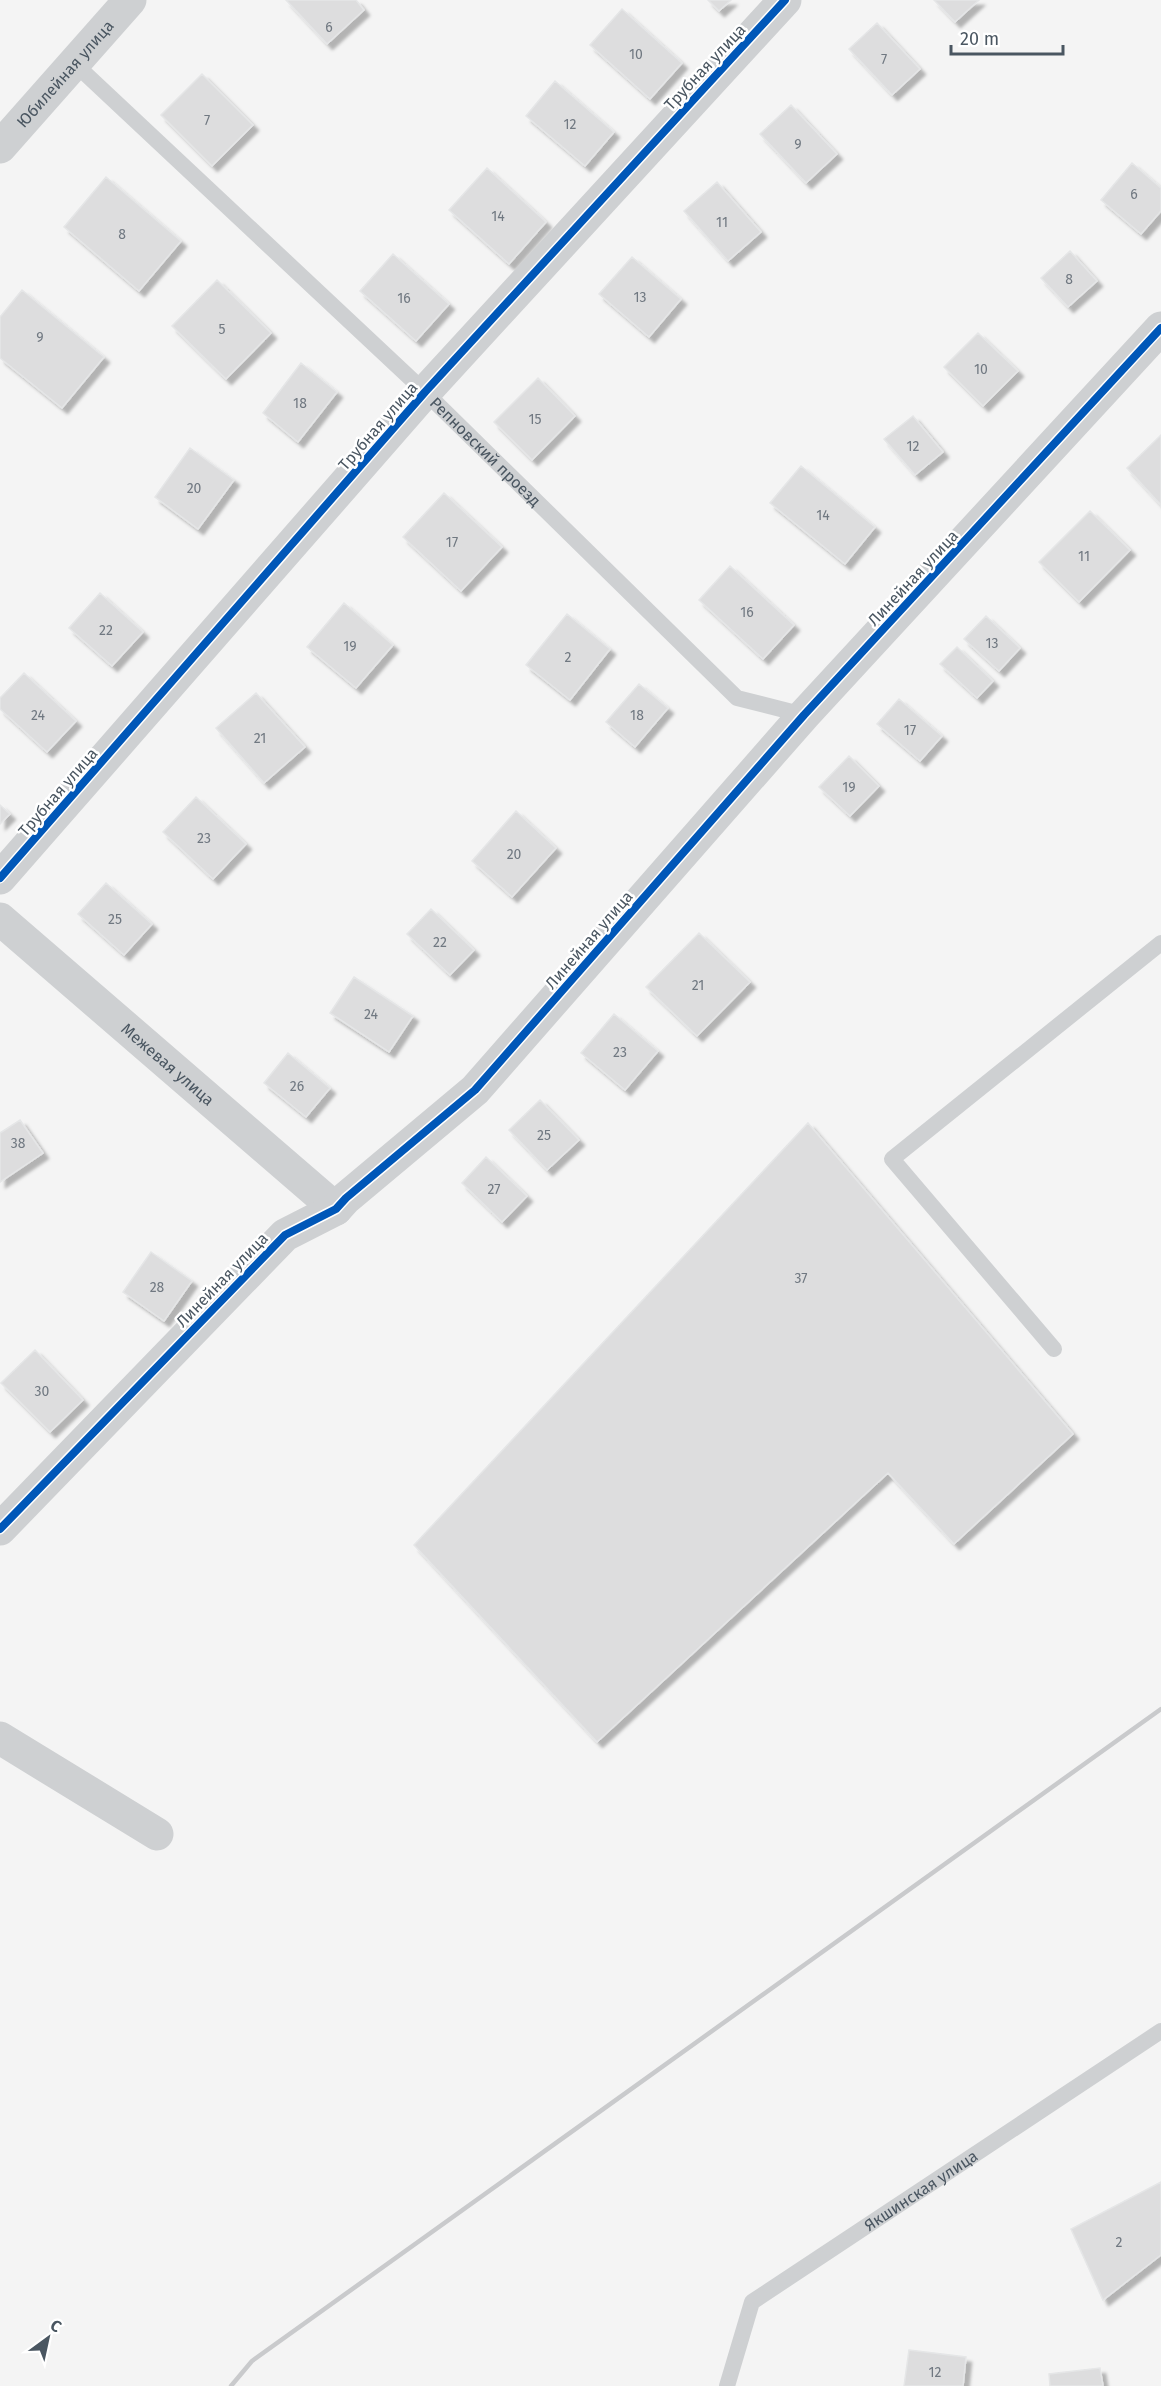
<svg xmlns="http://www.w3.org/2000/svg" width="1161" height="2386" font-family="'Fira Sans',sans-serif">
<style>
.building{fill:#ddddde;stroke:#e5e6e7;stroke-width:1.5;filter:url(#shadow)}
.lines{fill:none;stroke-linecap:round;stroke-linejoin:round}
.lane{stroke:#ced0d2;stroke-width:16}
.street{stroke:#ced0d2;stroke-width:33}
.rail{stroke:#c9cacc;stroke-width:4.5}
.cycleway-casing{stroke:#fff;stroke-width:11}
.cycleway{stroke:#0057b8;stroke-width:8}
.labels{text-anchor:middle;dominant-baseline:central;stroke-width:5;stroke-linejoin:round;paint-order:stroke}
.number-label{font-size:14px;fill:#707881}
.street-label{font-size:16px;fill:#4a5661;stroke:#fff}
</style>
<defs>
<filter id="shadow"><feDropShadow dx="5.5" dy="5.5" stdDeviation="1.5" flood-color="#0004"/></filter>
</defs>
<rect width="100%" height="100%" fill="#f4f4f4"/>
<path class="building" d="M286,0H356L364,10L327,44Z
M708,0H731L719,11Z
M934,0H979L955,22Z
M622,9L682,63L650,99L590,45Z
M877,23L920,69L892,95L849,49Z
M202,74L253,125L212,166L161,115Z
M555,81L614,132L585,166L526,116Z
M791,105L837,154L806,183L760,134Z
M1132,163L1161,188V211L1141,234L1101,200Z
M487,168L546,222L509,264L449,210Z
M106,177L181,241L139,291L64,227Z
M717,182L761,232L728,261L684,211Z
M1070,251L1097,281L1068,307L1041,278Z
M393,254L449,304L416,341L360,291Z
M632,257L681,299L649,337L599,294Z
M217,280L271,333L226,379L172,326Z
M22,290L104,357L62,408L0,358V317Z
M978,333L1018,371L983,406L944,367Z
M301,363L337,392L298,442L263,413Z
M538,378L575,416L532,460L494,422Z
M913,416L943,452L915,475L884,439Z
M1161,435V505L1127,468Z
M190,448L234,480L198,529L155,497Z
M801,466L875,527L845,564L770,503Z
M444,493L502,547L461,591L403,537Z
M1090,511L1130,550L1079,602L1039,562Z
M730,566L794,625L763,659L699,600Z
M100,593L143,632L112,666L69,628Z
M344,603L393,645L356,688L307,647Z
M567,614L610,649L570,700L526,665Z
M986,616L1020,648L999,671L964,639Z
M957,647L993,681L977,698L940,664Z
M24,673L76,721L47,752L0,709V698Z
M639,684L668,708L635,747L606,722Z
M256,693L305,747L264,783L216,728Z
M899,699L942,736L920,761L877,724Z
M849,756L879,786L850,816L819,787Z
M196,797L246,844L213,879L163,832Z
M0,805L10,814L0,824Z
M516,811L556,848L512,897L472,861Z
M106,883L152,924L124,955L78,914Z
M431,909L474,950L450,975L407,934Z
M699,933L750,982L697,1036L646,987Z
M354,977L413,1016L389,1052L330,1013Z
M614,1014L658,1051L625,1090L581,1053Z
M288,1053L330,1088L306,1117L264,1083Z
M540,1100L579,1140L547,1170L509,1130Z
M20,1120L43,1153L0,1182V1133Z
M808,1123L1073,1434L954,1544L888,1473L597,1742L414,1545Z
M486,1157L527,1196L502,1222L462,1183Z
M151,1252L192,1281L164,1321L123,1292Z
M35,1350L83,1400L50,1432L1,1383Z
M1161,2182V2255L1103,2300L1071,2229Z
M909,2350L966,2357L963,2386H904Z
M1100,2368L1103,2386H1050L1049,2374Z"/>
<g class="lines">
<g class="lane">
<path id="s1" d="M74,63L425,392L737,698L804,715"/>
<path d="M1054,1349L892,1159L1161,943"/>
<path id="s2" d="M727,2386L752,2302L1161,2031"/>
</g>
<g class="street">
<path id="s3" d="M0,147L130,0"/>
<path d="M0,878L425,392L785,0"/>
<path id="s4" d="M0,919L336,1209"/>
<path d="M0,1529L285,1235L336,1209L346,1198L475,1090L804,715L1161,328"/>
<path d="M0,1738L157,1834"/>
</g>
<path class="rail" d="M231,2386L252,2361L1161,1709"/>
<g class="cycleway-casing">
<path id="cycleway" d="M0,878L425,392L785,0
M0,1529L285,1235L336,1209L346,1198L475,1090L804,715L1161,328"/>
</g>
<use href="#cycleway" class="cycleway"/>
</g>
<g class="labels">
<g class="number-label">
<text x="329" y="27">6</text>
<text x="636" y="54">10</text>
<text x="884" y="59">7</text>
<text x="207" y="120">7</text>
<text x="570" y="124">12</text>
<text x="798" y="144">9</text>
<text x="1134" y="194">6</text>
<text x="498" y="216">14</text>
<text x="722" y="222">11</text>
<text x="122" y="234">8</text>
<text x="1069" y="279">8</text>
<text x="640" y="297">13</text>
<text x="404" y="298">16</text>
<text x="222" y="329">5</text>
<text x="40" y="337">9</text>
<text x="981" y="369">10</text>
<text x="300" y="403">18</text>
<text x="535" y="419">15</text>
<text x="913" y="446">12</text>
<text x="194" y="488">20</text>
<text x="823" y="515">14</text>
<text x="452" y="542">17</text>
<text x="1084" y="556">11</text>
<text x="747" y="612">16</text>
<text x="106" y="630">22</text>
<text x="992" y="643">13</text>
<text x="350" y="646">19</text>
<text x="568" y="657">2</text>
<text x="38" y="715">24</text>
<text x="637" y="715">18</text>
<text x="910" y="730">17</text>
<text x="260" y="738">21</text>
<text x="849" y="787">19</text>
<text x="204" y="838">23</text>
<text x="514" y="854">20</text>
<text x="115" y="919">25</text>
<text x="440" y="942">22</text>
<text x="698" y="985">21</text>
<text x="371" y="1014">24</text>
<text x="620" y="1052">23</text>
<text x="297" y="1086">26</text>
<text x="544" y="1135">25</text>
<text x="18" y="1143">38</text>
<text x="494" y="1189">27</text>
<text x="801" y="1278">37</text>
<text x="157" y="1287">28</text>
<text x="42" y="1391">30</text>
<text x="1119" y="2242">2</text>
<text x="935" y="2372">12</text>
</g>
<g class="street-label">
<text transform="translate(705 67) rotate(-47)">Трубная улица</text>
<text stroke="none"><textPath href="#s3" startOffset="98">Юбилейная улица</textPath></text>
<text transform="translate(378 426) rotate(-49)">Трубная улица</text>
<text stroke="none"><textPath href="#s1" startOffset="566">Репновский проезд</textPath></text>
<text transform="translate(913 578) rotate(-47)">Линейная улица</text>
<text transform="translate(58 792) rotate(-49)">Трубная улица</text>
<text transform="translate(589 940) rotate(-49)">Линейная улица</text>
<text stroke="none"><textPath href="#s4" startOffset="222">Межевая улица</textPath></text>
<text transform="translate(222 1280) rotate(-46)">Линейная улица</text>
<text stroke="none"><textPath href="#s2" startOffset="290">Якшинская улица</textPath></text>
</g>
</g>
<g transform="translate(48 2338) rotate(33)" stroke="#ffffff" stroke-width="4.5" paint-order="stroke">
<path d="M0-4.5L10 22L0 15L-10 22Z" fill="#4a5661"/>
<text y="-9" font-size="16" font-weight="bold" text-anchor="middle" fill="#4a5661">С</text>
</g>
<path d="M951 45v9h112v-9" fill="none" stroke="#4a5661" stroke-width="3"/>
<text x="960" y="45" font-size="18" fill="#4a5661" stroke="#ffffff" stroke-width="4.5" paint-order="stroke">20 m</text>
</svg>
